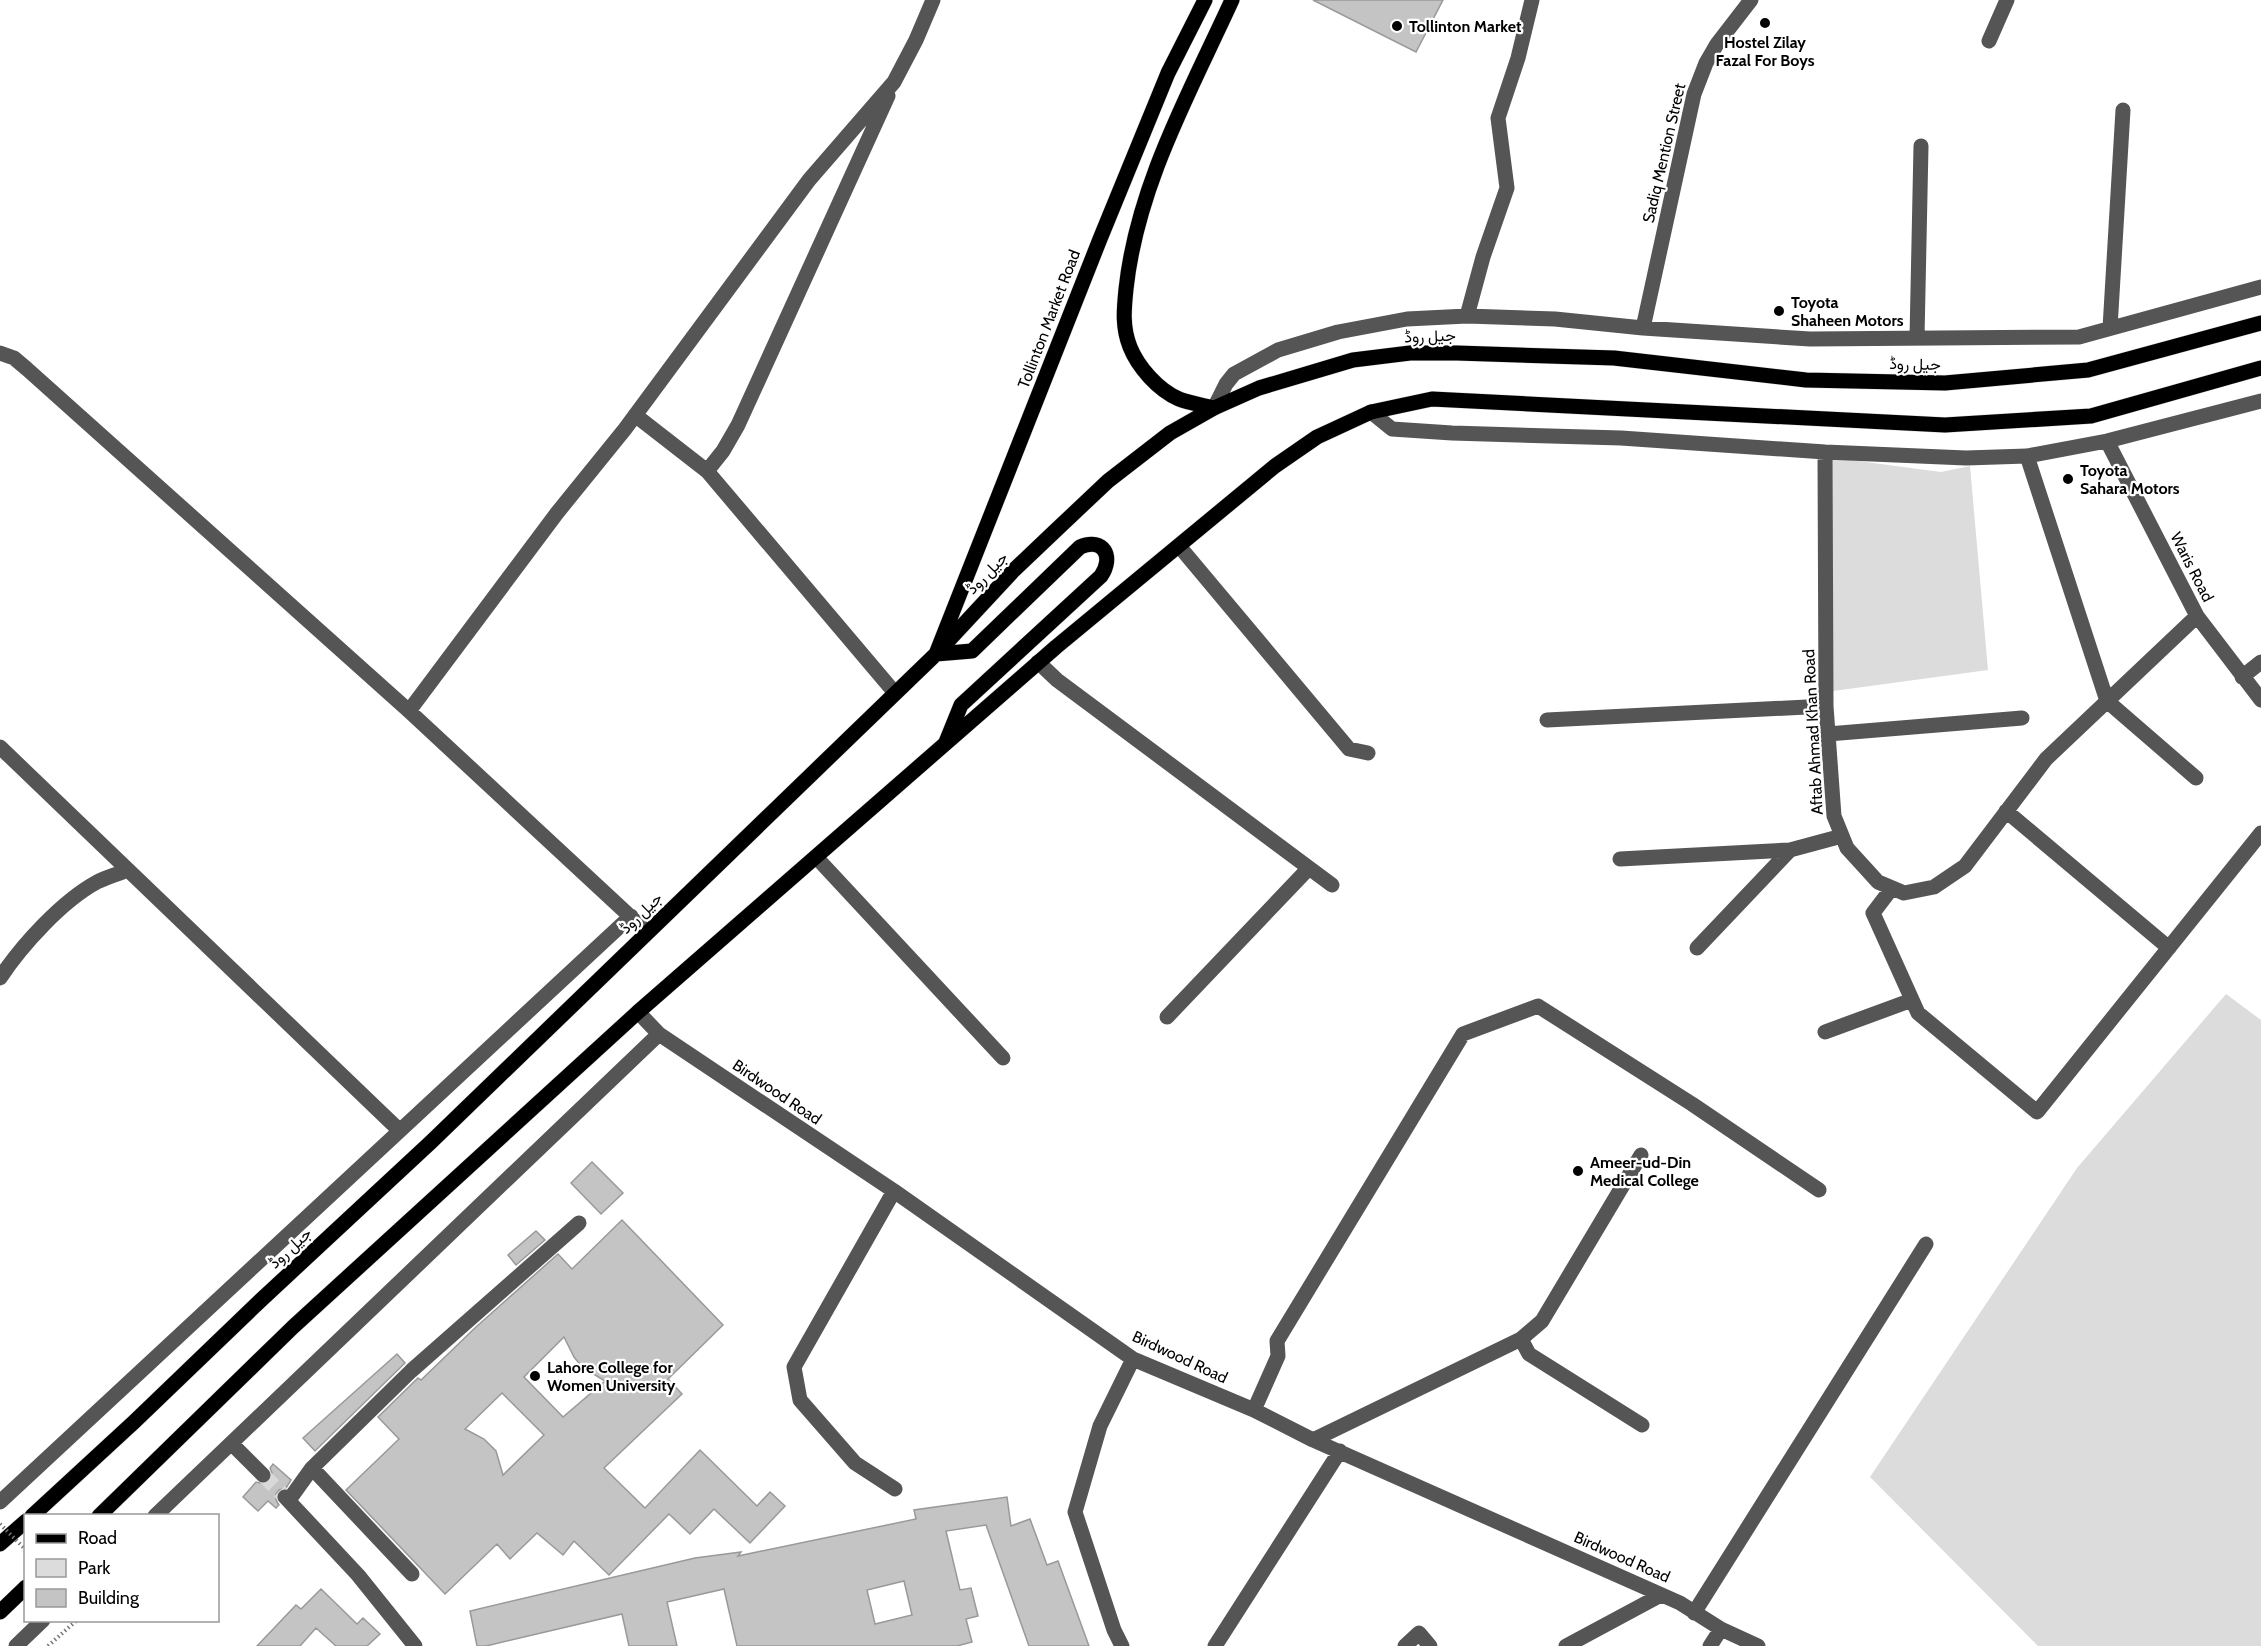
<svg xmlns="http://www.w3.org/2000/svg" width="2261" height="1646" font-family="Cabin,Vazirmatn,sans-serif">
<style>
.green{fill:#dcdcdc}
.building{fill:#c4c4c4;stroke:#999;stroke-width:1.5;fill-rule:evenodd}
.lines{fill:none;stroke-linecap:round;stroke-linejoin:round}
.minor-tunnel{stroke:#d9d9d9;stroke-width:15;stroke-dasharray:15 8;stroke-linecap:butt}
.major-casing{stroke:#dbdbdb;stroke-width:16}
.path{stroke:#777;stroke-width:4;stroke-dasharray:1.5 3;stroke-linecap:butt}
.minor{stroke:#555;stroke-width:15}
.major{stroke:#000;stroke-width:15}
.path-bridge{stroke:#777;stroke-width:4;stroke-dasharray:1.5 3;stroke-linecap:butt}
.poi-dot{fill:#000;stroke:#fff;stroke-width:2}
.labels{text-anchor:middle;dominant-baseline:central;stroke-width:4.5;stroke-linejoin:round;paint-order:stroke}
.poi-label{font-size:16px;font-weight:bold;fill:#000;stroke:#fff;text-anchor:start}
.street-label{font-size:16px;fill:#000;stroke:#fff}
</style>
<rect width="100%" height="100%" fill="#fff"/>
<path class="green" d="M1828,457L1941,472L1970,466L1988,670L1826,692Z
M2226,994L2261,1020V1646H2038L1870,1477L2077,1168Z"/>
<path class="building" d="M1313,0H1443L1416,52Z
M592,1162L623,1193L601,1214L571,1183Z
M622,1220L723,1325L668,1379L682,1394L604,1468L645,1508L700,1450L757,1506L770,1492L785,1506L750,1543L714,1509L690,1534L669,1514L609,1575L574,1541L563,1555L537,1533L510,1559L497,1544L445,1594L346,1490L399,1439L378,1417L418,1378L421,1380L476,1327L558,1254L572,1269ZM564,1337L574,1357L582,1367L605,1381L563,1417L524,1377ZM502,1393L544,1435L503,1475L496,1451L484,1439L465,1429Z
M536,1231L545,1240L516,1265L508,1255Z
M397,1354L405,1363L315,1451L303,1438Z
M273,1464L291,1480L286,1488L279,1490L276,1494V1500L279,1505L276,1508L268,1501L258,1511L243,1497L256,1482L265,1484L270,1481L272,1473L270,1468Z
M1007,1497L1011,1526L1030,1519L1047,1565L1058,1561L1089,1646H1029L986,1525L946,1531L960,1590L971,1588L978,1616L966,1619L972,1642L957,1646H737L724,1589L667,1602L677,1646H629L622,1614L486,1646H477L470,1611L695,1558L741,1552L738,1556L916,1519L914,1510ZM904,1581L912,1615L875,1624L867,1590Z
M321,1589L357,1624L363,1618L380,1634L367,1646H336L316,1628L300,1646H257L296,1605L301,1609Z"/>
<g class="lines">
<path class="minor-tunnel" d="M263,1475L285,1497"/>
<g class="major-casing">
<path id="major" d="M1214,408C1203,405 1189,403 1179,399C1158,390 1138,367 1130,347C1122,327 1124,309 1126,289C1137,186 1190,92 1232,0
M946,742L961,705L1101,576C1114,557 1104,537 1080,547L972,651L936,654L1100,239L1168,73L1205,0
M32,1516L134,1422L261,1300L431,1142L936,654L1014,570L1054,532L1108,481L1170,433L1214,408L1259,388L1353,360L1410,353H1457L1614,358L1806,380L1945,383L2088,370L2261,323
M99,1516L293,1327L638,1012L1056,647L1275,466L1317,437L1371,412L1432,399L1945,425L2091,416L2261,368
M0,1544L26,1521
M0,1612L26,1587"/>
</g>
<path class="path" d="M48,1646L77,1620"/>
<path class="minor" d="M1989,41L2007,0
M1467,316L1483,257L1507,188L1498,118L1518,58L1532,0
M1643,328L1694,94L1706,63L1717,44L1751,0
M2110,328L2123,110
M1917,338L1921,146
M0,353L14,358L27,369L409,711L647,932
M1214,408L1226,384L1234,374L1278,350L1338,332L1407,319L1467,316L1555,319L1643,328L1810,339L2079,337L2261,287
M1371,412L1392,429L1452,433L1621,438L1825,452L1966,458L2027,456L2107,441L2261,401
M635,415L707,471L895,693
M2107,441L2197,616L2261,700
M1825,452L1826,706L1834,816L1847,848L1878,882L1904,893L1934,887L1965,866L2046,759L2197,616
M2027,456L2107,701L2196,778
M707,471L723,451L738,425L888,96
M1179,546L1349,749L1368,753
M1038,662L1057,680L1332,885
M2242,677L2261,662
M409,711L557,513L625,429L809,180L894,82L916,40L933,0
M1547,720L1826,706
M1828,734L2022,718
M0,747L399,1130
M2006,811L2169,948
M816,857L1003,1058
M1620,859L1790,850
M1892,888L1873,913L1918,1013L2037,1112L2261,833
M1697,948L1790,850L1842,836
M0,978C22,945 62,901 97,882C106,877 118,874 128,870
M638,1012L659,1034L894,1191L1133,1359L1254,1410L1313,1440L1680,1603L1721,1629L1758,1646
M1167,1017L1309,868
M1825,1032L1912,1000
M894,1191L794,1367L800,1400L855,1463L895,1489
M1521,1339L1529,1354L1642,1425
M1254,1410L1278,1356L1277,1341L1463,1034L1538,1006L1692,1104L1819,1190
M1313,1440L1521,1339L1542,1321L1641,1155
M232,1444L263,1475
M312,1468L412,1574
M285,1497L358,1575L415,1646
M289,1500L312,1468L411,1371L579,1223
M0,1502L631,916
M155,1516L659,1034
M1694,1613L1926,1244
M16,1646L43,1620
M1122,1646L1114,1630L1075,1512L1100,1426L1133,1359
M1215,1646L1340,1451
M1405,1646L1419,1633L1430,1646
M1566,1646L1661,1595
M1710,1646L1721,1629"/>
<use href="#major" class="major"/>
<path class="path-bridge" d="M0,1524L26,1550"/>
</g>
<g class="poi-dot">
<circle cx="1765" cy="23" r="6"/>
<circle cx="1397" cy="26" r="6"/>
<circle cx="1779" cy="311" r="6"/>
<circle cx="2068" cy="479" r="6"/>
<circle cx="1578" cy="1171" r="6"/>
<circle cx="535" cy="1376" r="6"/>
</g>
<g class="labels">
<g class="poi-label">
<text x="1409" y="26">Tollinton Market</text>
<text x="1765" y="42" text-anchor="middle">Hostel Zilay<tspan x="1765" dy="18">Fazal For Boys</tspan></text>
<text x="1791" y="302">Toyota<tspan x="1791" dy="18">Shaheen Motors</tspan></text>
<text x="2080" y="470">Toyota<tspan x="2080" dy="18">Sahara Motors</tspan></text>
<text x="1590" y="1162">Ameer-ud-Din<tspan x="1590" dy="18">Medical College</tspan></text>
<text x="547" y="1367">Lahore College for<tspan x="547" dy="18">Women University</tspan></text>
</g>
<g class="street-label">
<text transform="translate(1664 153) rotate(-77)">Sadiq Mention Street</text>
<text transform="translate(1049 319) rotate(-69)">Tollinton Market Road</text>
<text transform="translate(1430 336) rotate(-2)">جیل روڈ</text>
<text transform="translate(1915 364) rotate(1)">جیل روڈ</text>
<text transform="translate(2192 567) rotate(63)">Waris Road</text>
<text transform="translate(987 573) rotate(-46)">جیل روڈ</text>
<text transform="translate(1813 732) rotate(-93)">Aftab Ahmad Khan Road</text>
<text transform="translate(641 913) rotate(-44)">جیل روڈ</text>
<text transform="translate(777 1092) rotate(34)">Birdwood Road</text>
<text transform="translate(290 1248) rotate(-43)">جیل روڈ</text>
<text transform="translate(1180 1357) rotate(25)">Birdwood Road</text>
<text transform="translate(1622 1557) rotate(24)">Birdwood Road</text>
</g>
</g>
<rect x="24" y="1514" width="195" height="108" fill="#ffffff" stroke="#999999" stroke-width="1.5"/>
<rect x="36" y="1534" width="30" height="9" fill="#000000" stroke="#999999" stroke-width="1.5"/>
<text x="78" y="1544" font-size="18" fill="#000000">Road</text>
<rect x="36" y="1559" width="30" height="18" fill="#dcdcdc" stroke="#999999" stroke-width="1.5"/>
<text x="78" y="1574" font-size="18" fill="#000000">Park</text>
<rect x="36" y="1589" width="30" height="18" fill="#c4c4c4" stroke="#999999" stroke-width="1.5"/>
<text x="78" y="1604" font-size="18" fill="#000000">Building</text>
</svg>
